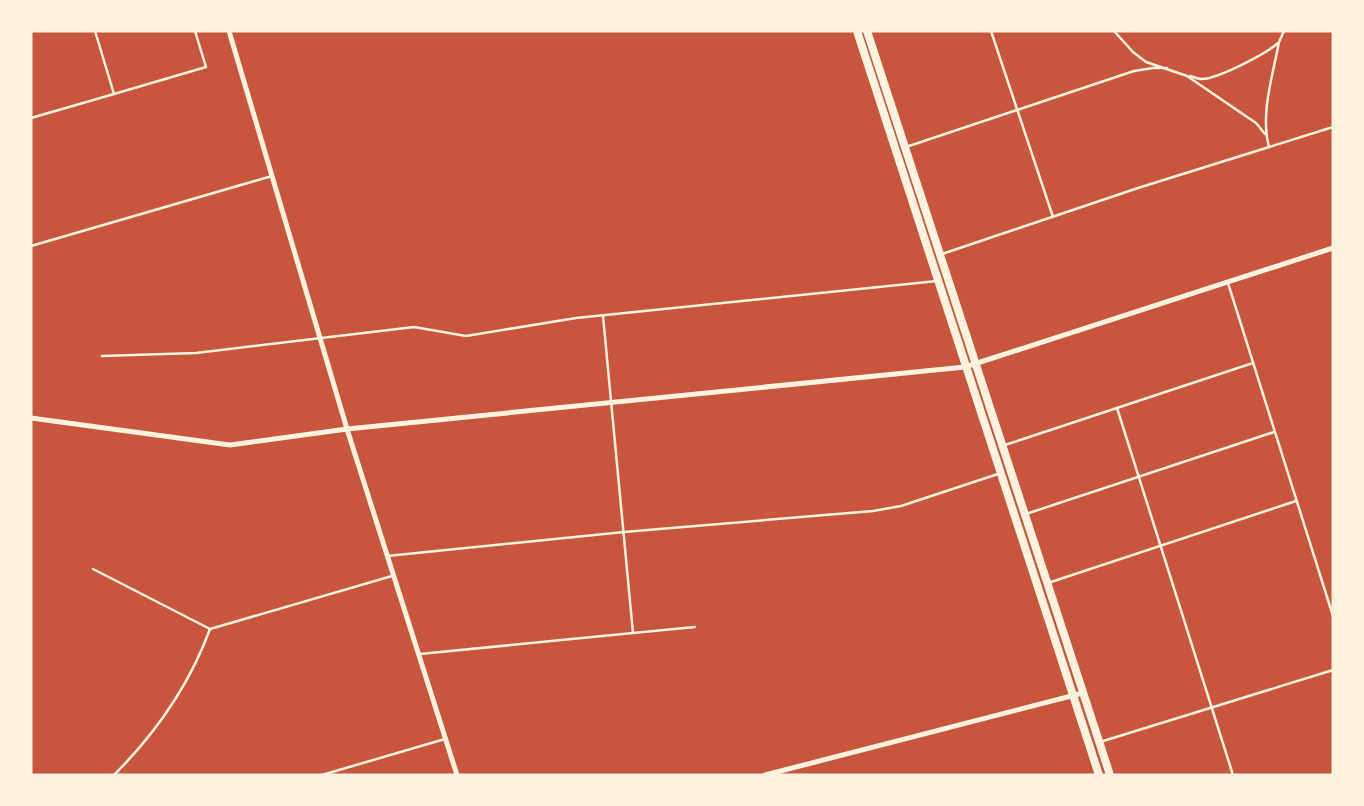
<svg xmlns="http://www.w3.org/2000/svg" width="1364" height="806" font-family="Ubuntu,sans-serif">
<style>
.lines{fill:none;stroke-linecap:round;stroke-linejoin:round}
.service{stroke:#fff3e0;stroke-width:2.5}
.minor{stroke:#fff3e0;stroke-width:5}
.primary{stroke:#fff3e0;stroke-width:8}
</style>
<rect width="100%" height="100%" fill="#c8553d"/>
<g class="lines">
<path class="service" d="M991,31L1053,217
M1114,31L1133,52L1146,62L1187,76L1256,123L1265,134
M1190,76C1193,77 1198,79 1202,79C1217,79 1266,54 1278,43
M114,94L206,67L195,31
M31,118L114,94L95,31
M906,147L1134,71L1153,68H1167
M1269,147C1260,114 1273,75 1279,42L1284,31
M31,246L272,176
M942,254L1138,188L1333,127
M1228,283L1333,616
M102,356L196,353L414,327L466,336L576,318L937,281
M1117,408L1233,775
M1005,445L1253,363
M1026,514L1274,432
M387,556L624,532L873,511L901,506L998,474
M93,569L210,629
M1048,583L1296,501
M633,633L695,627
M420,654L633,633L603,316
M1100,742L1333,670
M114,775C157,732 189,686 210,629L392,576
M322,775L445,739"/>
<path class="minor" d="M229,31L347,429L457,775
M31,418L230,445L347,429L965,367L1333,248
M765,775L1083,693"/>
<path class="primary" d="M857,31L1099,775
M867,31L1110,775"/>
</g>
<rect width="1364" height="806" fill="none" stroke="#fff3e0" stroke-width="65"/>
</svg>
